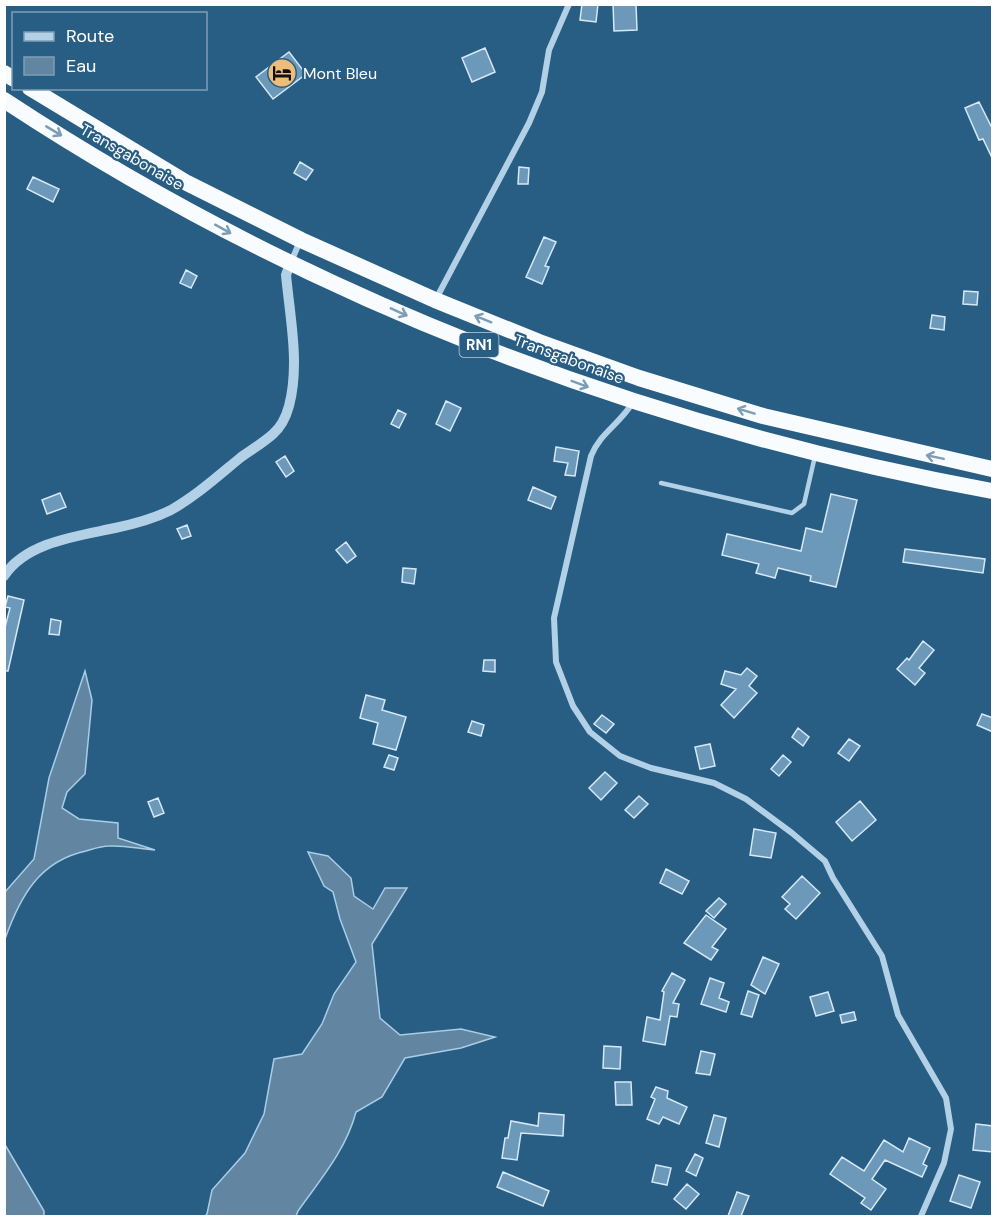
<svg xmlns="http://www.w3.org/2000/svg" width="997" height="1221" font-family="'DM Sans',sans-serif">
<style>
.water{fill:#6286a1;stroke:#a7cde7;stroke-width:1.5}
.building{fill:#6c99b9;stroke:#d5e8f6;stroke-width:1.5}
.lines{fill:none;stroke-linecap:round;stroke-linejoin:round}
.service{stroke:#b2d1e7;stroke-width:4.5}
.minor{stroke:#b2d1e7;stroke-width:6}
.tertiary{stroke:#b2d1e7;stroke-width:10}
.trunk{stroke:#f9fcfe;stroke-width:16}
.oneway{stroke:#7c9db5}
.labels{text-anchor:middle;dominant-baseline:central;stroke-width:4.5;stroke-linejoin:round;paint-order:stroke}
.shield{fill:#285d84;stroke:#beceda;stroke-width:1.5}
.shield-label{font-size:15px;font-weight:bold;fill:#fff}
.poi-label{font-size:16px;fill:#fff;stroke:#285d84;text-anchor:start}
.street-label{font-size:16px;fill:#fff;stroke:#285d84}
</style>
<rect width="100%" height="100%" fill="#285d84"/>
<path class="water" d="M85,671L92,700L85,774L67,792L62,808L79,819L118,823V838L155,850C140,849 124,845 109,846C101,846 93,849 86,851C39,861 20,897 5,939V892L34,859L49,778Z
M308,852L328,856L351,878L354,896L373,909L385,888H407L372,944L380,1018L400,1035L461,1029L495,1037L461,1048L405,1058L382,1097L356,1112C346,1150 320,1180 298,1211L296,1216H205L207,1214L212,1190L245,1153L264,1114L274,1059L302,1054L322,1024L334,994L356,962L340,919L333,892L324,886Z
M4,1143L44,1211V1216H6L5,1214Z"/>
<path class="building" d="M582,4H598L596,22L580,20Z
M613,4H636L637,30L614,31Z
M485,48L495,72L472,82L462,58Z
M289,52L306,74L273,99L256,77Z
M979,102L993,130V160L983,139L979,140L965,108Z
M300,162L313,170L306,180L294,173Z
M519,167L529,168L528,184H518Z
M33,177L59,189L53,202L27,189Z
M544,237L556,242L545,266L549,267L542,284L526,277Z
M186,270L197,276L191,288L180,283Z
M964,291L978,292L977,305L963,304Z
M932,315L945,317L944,330L930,328Z
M446,401L461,408L450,431L436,424Z
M398,410L406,414L399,428L391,424Z
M556,447L579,451L575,476L565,475L568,463L554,461Z
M285,456L294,471L286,477L276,462Z
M533,487L556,497L551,509L528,500Z
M60,493L66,507L47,514L42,500Z
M831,494L857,500L836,587L810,581L811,576L778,568L775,578L756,573L759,564L722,555L727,534L801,551L806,528L822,532Z
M187,525L191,536L182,539L177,529Z
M346,542L356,556L347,563L336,550Z
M905,549L985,559L983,573L903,562Z
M403,568L416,569L414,584L402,582Z
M8,596L24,600L8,671H4V631L10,608L5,607Z
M51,619L61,621L59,635L49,634Z
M923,641L934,650L919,668L925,673L915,685L897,669L907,658L909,660Z
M484,660H495V672L483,671Z
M747,668L757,676L749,686L757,693L734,718L721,705L736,689L721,684L725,671L741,675Z
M366,695L385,700L382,710L406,717L396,750L373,744L378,723L360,718Z
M982,714L993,718V732L977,725Z
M602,715L614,724L606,733L594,724Z
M472,721L484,725L481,736L468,732Z
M798,728L809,737L803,746L792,737Z
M849,739L860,746L849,761L838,753Z
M710,744L715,766L700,769L695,747Z
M389,755L398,758L394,770L384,767Z
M783,755L791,762L779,776L771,769Z
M605,772L617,783L601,800L589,788Z
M639,796L648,804L634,818L625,810Z
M158,798L164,813L154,817L148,802Z
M860,801L876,820L852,841L836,822Z
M754,829L776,833L771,858L750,855Z
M666,869L689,881L682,894L660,883Z
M802,876L820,893L796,919L785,909L790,904L782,897Z
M719,898L726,904L714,918L706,911Z
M706,915L726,929L712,947L718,950L711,960L684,943Z
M763,957L779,964L765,994L751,985Z
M672,973L685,980L673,1003L679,1004L677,1017L670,1016L665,1045L643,1041L647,1017L660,1020L664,992L662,991Z
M710,978L724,983L719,998L729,1002L726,1012L701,1004Z
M748,991L759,995L752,1017L741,1014Z
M828,992L834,1011L816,1016L810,997Z
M854,1012L856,1020L842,1023L840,1015Z
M604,1046L621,1047L620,1069L603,1068Z
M701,1051L715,1054L710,1075L696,1073Z
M615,1082H631L632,1105H616Z
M656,1087L668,1091L667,1098L687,1107L679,1124L663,1117L659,1124L647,1119L655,1099L651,1097Z
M539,1113L564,1115L563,1136L521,1133L517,1160L502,1158L505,1138H508L511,1121L538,1126Z
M714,1115L726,1118L719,1147L706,1143Z
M976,1124L993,1126V1152L973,1150Z
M909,1138L930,1148L923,1164L927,1166L922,1177L885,1160L872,1179L886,1189L871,1210L861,1203L865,1198L830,1174L842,1157L864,1171L884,1140L903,1152Z
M695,1154L703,1158L696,1176L686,1171Z
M656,1165L671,1168L667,1185L652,1182Z
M503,1172L549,1191L543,1206L497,1187Z
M959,1175L980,1182L971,1208L950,1201Z
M687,1184L699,1194L686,1209L674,1199Z
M737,1192L749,1196L741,1216H728Z"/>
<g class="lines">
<path class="service" d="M661,483L792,513L804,504L815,456"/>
<path class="minor" d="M291,262L300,241
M436,299L529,123L542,92L549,50L569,4
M633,402C620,424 600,433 591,456L554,618L556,662L573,706L590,732L620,756L651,768L714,783L746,799L792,833L825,861L833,878L882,956L898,1015L946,1098L951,1129L944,1163L921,1216"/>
<path class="tertiary" d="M4,576C26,542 78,536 115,528C134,524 153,519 171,510C196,496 218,476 240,458C251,450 263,443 273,434C281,427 286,417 289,406C300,365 290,317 286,275L290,264"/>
<path class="trunk" d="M4,73L14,79
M30,88L187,183L301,240L435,300L539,342L639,378L763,416L992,469
M4,100C303,297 641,427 992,491"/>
</g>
<defs><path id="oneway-shaft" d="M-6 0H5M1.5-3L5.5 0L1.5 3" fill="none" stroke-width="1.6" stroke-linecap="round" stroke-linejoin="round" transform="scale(1.5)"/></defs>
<g class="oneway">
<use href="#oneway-shaft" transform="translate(54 131) rotate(31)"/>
<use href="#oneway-shaft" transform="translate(223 229) rotate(29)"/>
<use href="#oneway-shaft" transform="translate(399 312) rotate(24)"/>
<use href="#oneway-shaft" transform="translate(483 319) rotate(-158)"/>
<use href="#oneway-shaft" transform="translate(580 384) rotate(20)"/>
<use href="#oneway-shaft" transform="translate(746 411) rotate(-163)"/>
<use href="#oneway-shaft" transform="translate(935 457) rotate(-168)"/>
</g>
<defs>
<g id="hotel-disc" transform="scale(1.5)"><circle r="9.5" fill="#eebd79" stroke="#285d84"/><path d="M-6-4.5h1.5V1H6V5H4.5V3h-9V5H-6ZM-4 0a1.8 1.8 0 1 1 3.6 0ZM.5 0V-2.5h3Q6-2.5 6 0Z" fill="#111"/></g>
</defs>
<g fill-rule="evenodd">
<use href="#hotel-disc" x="282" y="73"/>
</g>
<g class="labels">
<rect class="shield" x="459.5" y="333" width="39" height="24" rx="4.5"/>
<g class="shield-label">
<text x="479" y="345">RN1</text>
</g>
<g class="poi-label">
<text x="303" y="73">Mont Bleu</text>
</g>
<g class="street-label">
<text transform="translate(132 157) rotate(30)">Transgabonaise</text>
<text transform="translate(569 359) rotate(20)">Transgabonaise</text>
</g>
</g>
<rect width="997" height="1221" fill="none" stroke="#ffffff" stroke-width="12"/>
<rect x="12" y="12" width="195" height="78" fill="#285d84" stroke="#7e9eb5" stroke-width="1.5"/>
<rect x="24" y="32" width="30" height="9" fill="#b2d1e7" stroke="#7e9eb5" stroke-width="1.5"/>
<text x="66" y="42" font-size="18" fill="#ffffff">Route</text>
<rect x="24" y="57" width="30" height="18" fill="#6286a1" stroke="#7e9eb5" stroke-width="1.5"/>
<text x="66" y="72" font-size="18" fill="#ffffff">Eau</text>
</svg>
